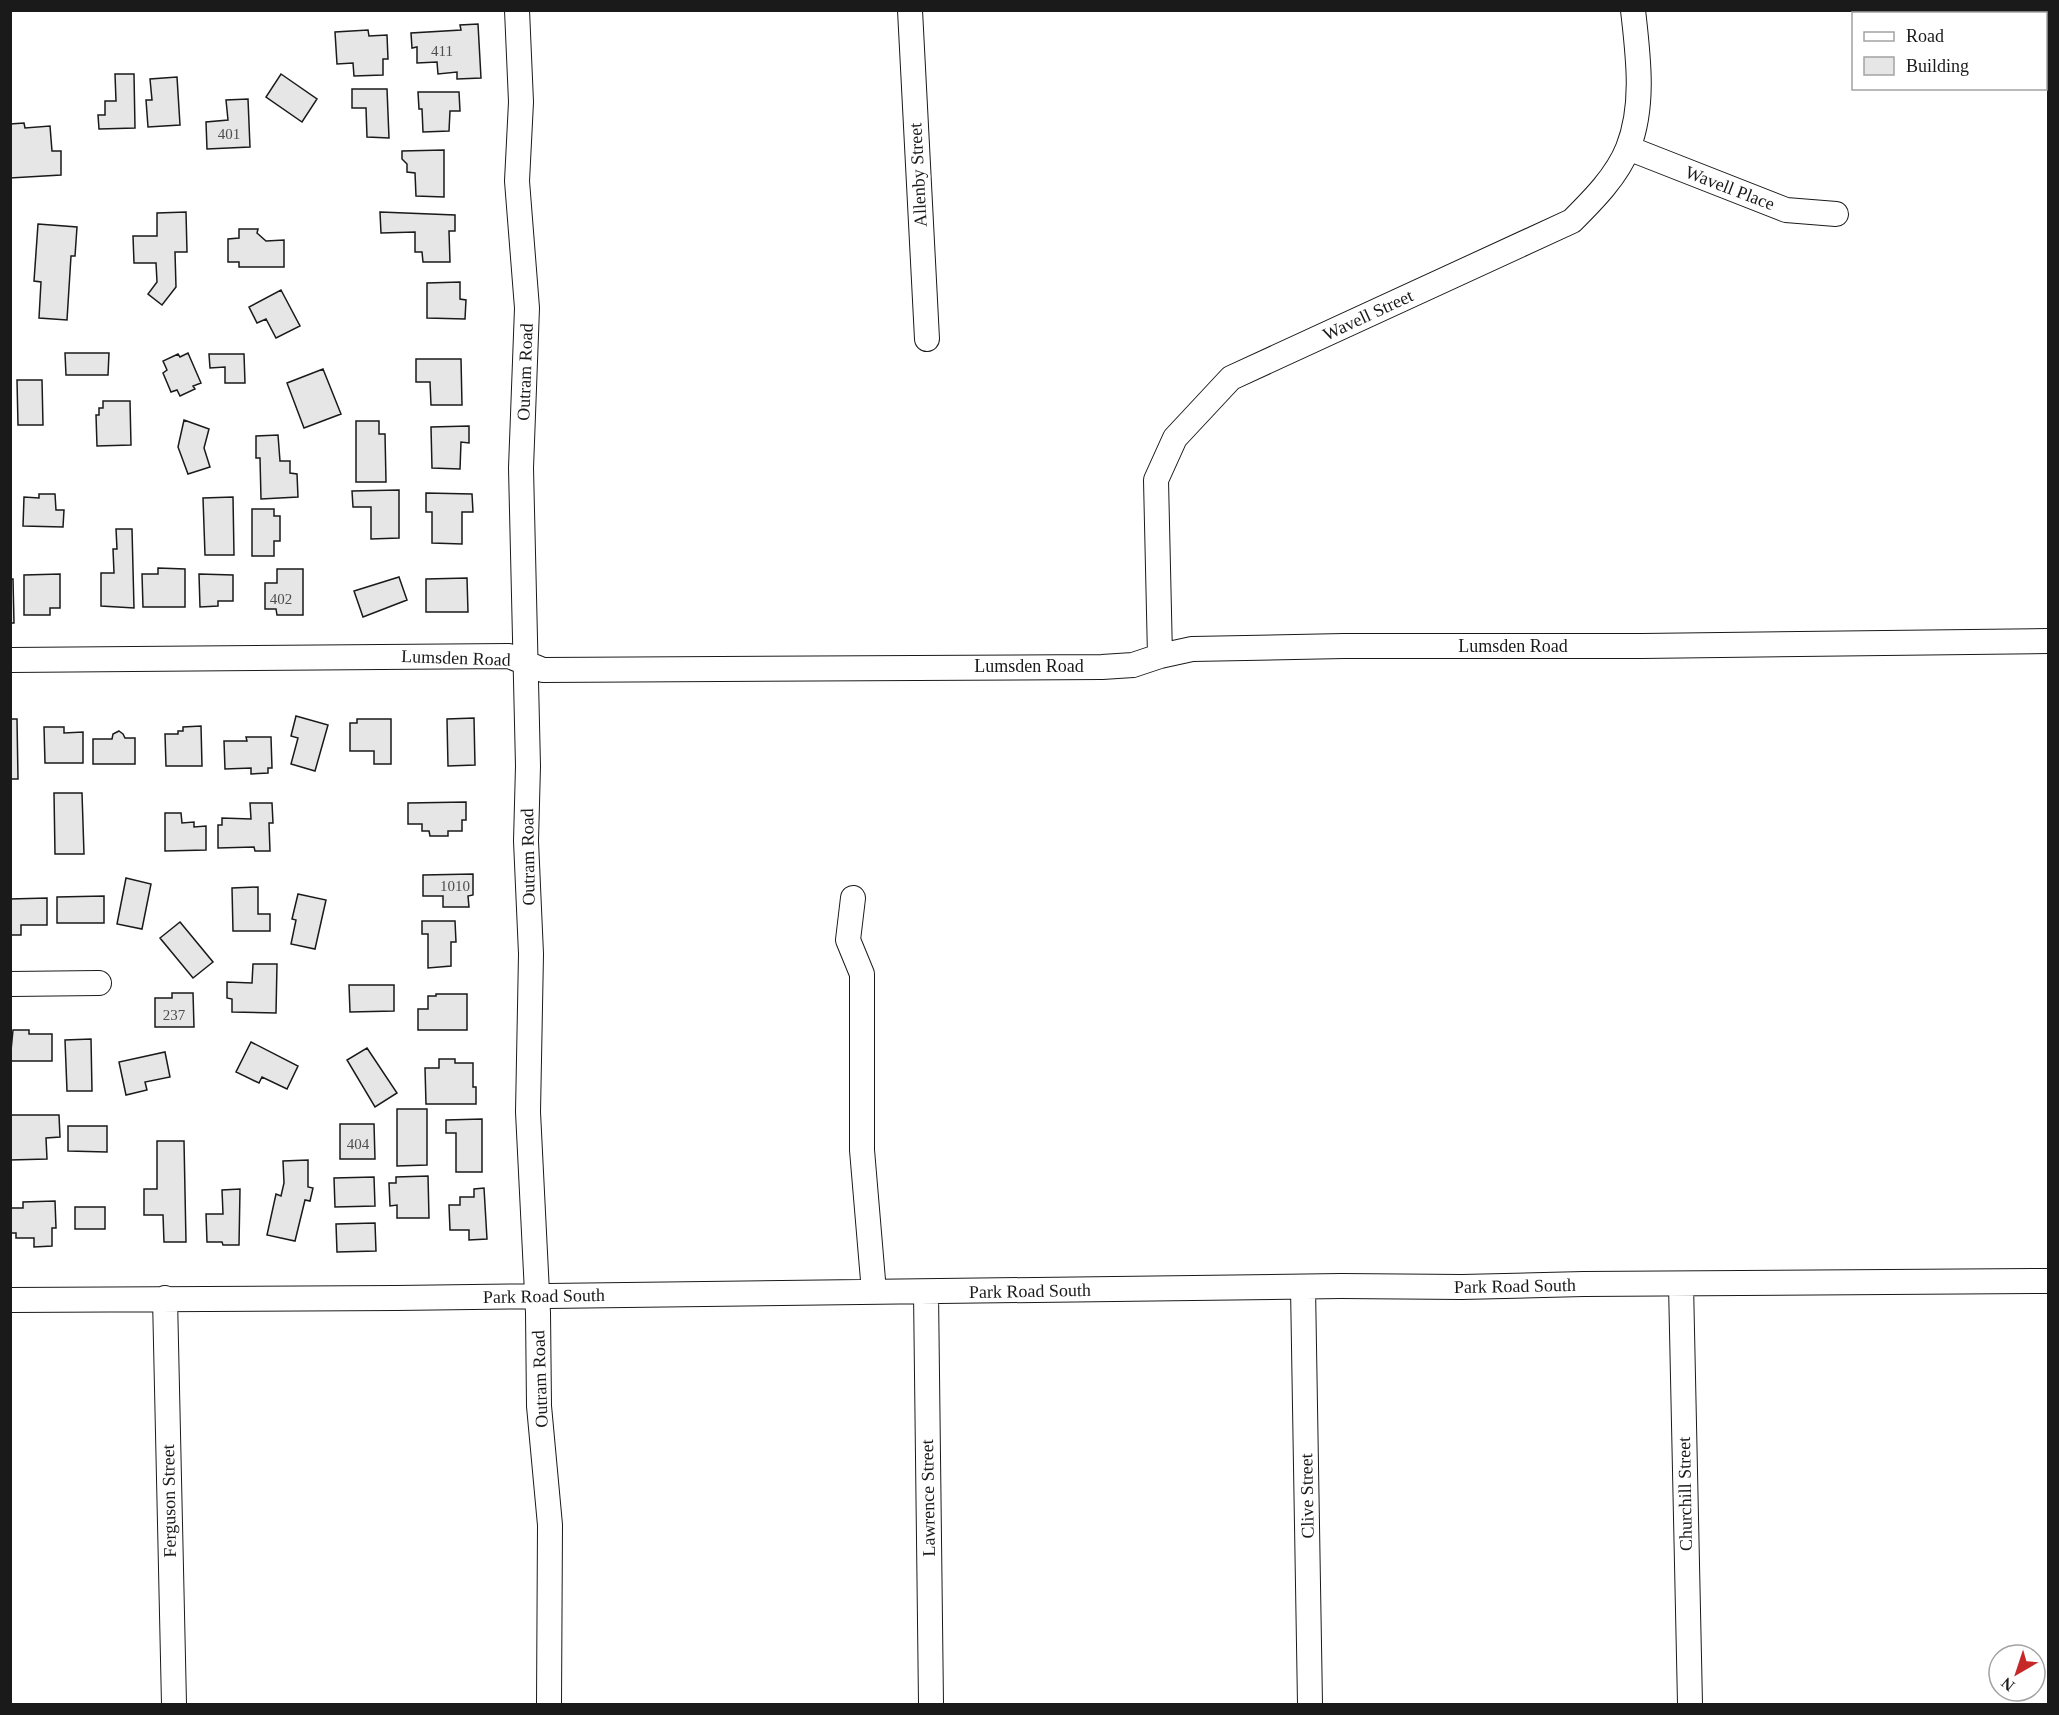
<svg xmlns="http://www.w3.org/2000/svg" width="2059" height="1715" font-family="'Times New Roman',serif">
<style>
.building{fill:#e6e6e6;stroke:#1a1a1a;stroke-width:1.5}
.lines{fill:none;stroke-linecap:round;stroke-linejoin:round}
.minor-casing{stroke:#1a1a1a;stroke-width:26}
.minor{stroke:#fff;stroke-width:24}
.labels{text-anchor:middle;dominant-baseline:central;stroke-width:4.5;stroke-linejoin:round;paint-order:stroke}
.number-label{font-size:15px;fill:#4d4d4d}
.street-label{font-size:18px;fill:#1a1a1a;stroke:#fff}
</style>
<rect width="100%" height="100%" fill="#fff"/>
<path class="building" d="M478,24L481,78L457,79V72L438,74L437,62L417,63V47L412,48L411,33L461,30L460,25Z
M368,30L369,36L387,35L388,59H383V75L354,76L353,63L337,64L335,32Z
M115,74H134L135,128L99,129L98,115H105V101H116Z
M281,74L317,99L302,122L266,97Z
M177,77L180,125L148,127L146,100H152L150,79Z
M352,89H387L389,138L367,137L366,108H352Z
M418,92H459L460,111H450L449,131L423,132L422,109H419Z
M248,99L250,147L207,149L206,122L228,120L226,100Z
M24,123L25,128L50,126L52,151H61V175L10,178V124Z
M444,150V197L416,196L415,173L407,172V164L402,159V151Z
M186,212L187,252H175L176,287L162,305L148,294L157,282L156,263H134L133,236H157V213Z
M380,212L455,215V231H449L450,262H423L422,252H415V232L381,233Z
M38,224L77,227L75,256H71L67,320L39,318L41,282L34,281Z
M239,229H258L257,233L266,241L284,240V267H239V262H228V239L239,238Z
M460,282V299L466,300L465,319L427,318V283Z
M281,290L300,326L276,338L266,319L257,323L249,307Z
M65,353H109L108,375H66Z
M188,353L201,383L193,386L195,389L180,396L177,390L171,392L163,373L167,370L163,361L178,354L180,357Z
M209,354H244L245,383H225V367L210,368Z
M416,359H461L462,405H431L430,382H416Z
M323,369L341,414L304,428L287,383Z
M17,380H42L43,425H18Z
M103,401H130L131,445L97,446L96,415H99V408H103Z
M184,420L209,429L204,448L210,467L188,474L178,447Z
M356,421H379V434H385L386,482H356Z
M469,426V443L461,442L460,469L432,468L431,427Z
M278,435L280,461H290V473L297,474L298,497L261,499L260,458H256V436Z
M399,490V538L371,539V507H353L352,491Z
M426,493L472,494L473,512H462V544L432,543V512H426Z
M39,494H55L56,510H64L63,527L23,526L24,497L39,498Z
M233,497L234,555H205L203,498Z
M252,509H274V516H280V541H274V556H252Z
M116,529H132L134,608L101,606V573H114L113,549H117Z
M158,568L185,569V607H143L142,574H158Z
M277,569H303V615H277L276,609H265V583H277Z
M60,574V608H50V615H24V575Z
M199,574L233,575V601H218V606L200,607Z
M399,577L407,600L363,617L354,591Z
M467,578L468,612H426V579Z
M10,579H13L14,623H10Z
M296,716L328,725L315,771L291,764L298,738L291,736Z
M474,718L475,765L448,766L447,719Z
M10,719H17L18,779H10Z
M357,719H391V764H374V751H350V723H357Z
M201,726L202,766H166L165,734H178V731H183V727Z
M44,727H64V733L83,732V763H45Z
M119,731L123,734L125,738H135V764H93V739H112L113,734Z
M246,737H271L272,768H268V773L251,774V768L225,769L224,741H247Z
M54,793H82L84,854H55Z
M466,802V820H462V831H448V836H430L429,831H422V824H408V803Z
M250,803H272L273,823H269L270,851H255L254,847L218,848V825H222V818L251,819Z
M165,813H181L182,823L194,822V827L206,826V850L165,851Z
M473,874V895L468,896L469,907H443V896H423V875Z
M126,878L151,884L142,929L117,924Z
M258,887V914H270V931H233L232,888Z
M298,894L326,900L315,949L291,944L296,920L292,919Z
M104,896V923H57V897Z
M47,898V925H21V935H10V899Z
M422,921H455L456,942H451V966L428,968V934H422Z
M180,922L213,962L193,978L160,938Z
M253,964H277L276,1013L232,1012V999L227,998V982L252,983Z
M349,985H394V1011L350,1012Z
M172,993H193L194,1027H155V998H172Z
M436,994H467V1030H418V1009H428V996H436Z
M13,1030H29V1034H52V1061H10Z
M91,1039L92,1091H67L65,1040Z
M251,1042L298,1066L287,1089L262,1077L259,1083L236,1072Z
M367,1048L397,1093L375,1107L347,1060Z
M165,1052L170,1077L145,1082L147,1090L126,1095L119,1062Z
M439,1059H455V1063H473V1087H476V1104H426L425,1068H439Z
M397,1109H427V1165L397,1166Z
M10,1115H59L60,1137L46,1138L47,1159L10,1160Z
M482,1119V1172H456V1133H446V1120Z
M340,1124H374L375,1159H340Z
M68,1126H107V1152L68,1151Z
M157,1141H184L186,1242H164L163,1215H144V1189H157Z
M308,1160V1187L313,1188L310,1201L305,1200L295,1241L267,1235L276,1194L281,1196L284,1183L283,1161Z
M428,1176L429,1218H397V1205L390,1206L389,1183H396V1177Z
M374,1177L375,1206L335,1207L334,1178Z
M484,1188L487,1239L469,1240V1230H450L449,1205H460V1197H474V1189Z
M240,1189L239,1245H223L222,1242H207L206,1214H223L222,1190Z
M55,1201L56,1228H52V1246L34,1247V1238H16V1233H10V1208H23V1202Z
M75,1207H105V1229H75Z
M375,1223L376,1251L337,1252L336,1224Z"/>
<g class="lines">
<g class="minor-casing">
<path id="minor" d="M517,10L521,102L517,181L527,308L521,468L528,766L526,841L531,954L528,1112L538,1313L539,1406L550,1525L549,1704
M910,10L927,339
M1628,148L1786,210L1836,214
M1160,656L1156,480L1175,438L1231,378L1572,221C1593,200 1617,176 1628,148C1645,105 1638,55 1633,10
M10,660L509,656L543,670L1102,667L1133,665L1160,656L1192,649L1344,646H1642L2048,641
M853,898L848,940L862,974V1150L874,1292
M10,984L99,983
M1681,1284L1690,1704
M1303,1287L1310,1704
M926,1292L931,1704
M165,1298L174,1704
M10,1300L396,1298L1341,1286L1462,1287L1584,1284L2048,1281"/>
</g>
<use href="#minor" class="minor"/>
</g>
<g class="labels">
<g class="number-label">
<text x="442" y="51">411</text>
<text x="229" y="134">401</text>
<text x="281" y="599">402</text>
<text x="455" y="886">1010</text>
<text x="174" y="1015">237</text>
<text x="358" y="1144">404</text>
</g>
<g class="street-label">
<text transform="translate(918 175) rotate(-93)">Allenby Street</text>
<text transform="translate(1730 188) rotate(21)">Wavell Place</text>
<text transform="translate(1368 315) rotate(-25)">Wavell Street</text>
<text transform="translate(525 372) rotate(-88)">Outram Road</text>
<text x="1513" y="646">Lumsden Road</text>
<text transform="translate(456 658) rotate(2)">Lumsden Road</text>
<text x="1029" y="666">Lumsden Road</text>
<text transform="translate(528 857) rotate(-91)">Outram Road</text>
<text transform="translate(1515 1286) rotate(-1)">Park Road South</text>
<text transform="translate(1030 1291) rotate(-1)">Park Road South</text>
<text transform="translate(544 1296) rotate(-1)">Park Road South</text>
<text transform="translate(540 1379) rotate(-92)">Outram Road</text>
<text transform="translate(1685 1494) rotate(-91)">Churchill Street</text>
<text transform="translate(1307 1496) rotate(-91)">Clive Street</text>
<text transform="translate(928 1498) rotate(-91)">Lawrence Street</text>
<text transform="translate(169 1501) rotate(-91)">Ferguson Street</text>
</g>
</g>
<rect width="2059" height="1715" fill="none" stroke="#1a1a1a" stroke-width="24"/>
<rect x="1852" y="12" width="195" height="78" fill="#ffffff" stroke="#a3a3a3" stroke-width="1.5"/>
<rect x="1864" y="32" width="30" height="9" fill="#ffffff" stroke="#a3a3a3" stroke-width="1.5"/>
<text x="1906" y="42" font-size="18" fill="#1a1a1a">Road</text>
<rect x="1864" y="57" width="30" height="18" fill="#e6e6e6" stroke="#a3a3a3" stroke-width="1.5"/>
<text x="1906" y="72" font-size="18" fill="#1a1a1a">Building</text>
<g transform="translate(2017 1673) rotate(219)"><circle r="28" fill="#ffffff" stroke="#a3a3a3" stroke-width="1.5"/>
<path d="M0-4.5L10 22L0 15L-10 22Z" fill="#c62828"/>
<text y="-9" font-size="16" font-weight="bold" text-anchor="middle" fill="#1a1a1a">N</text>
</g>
</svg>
